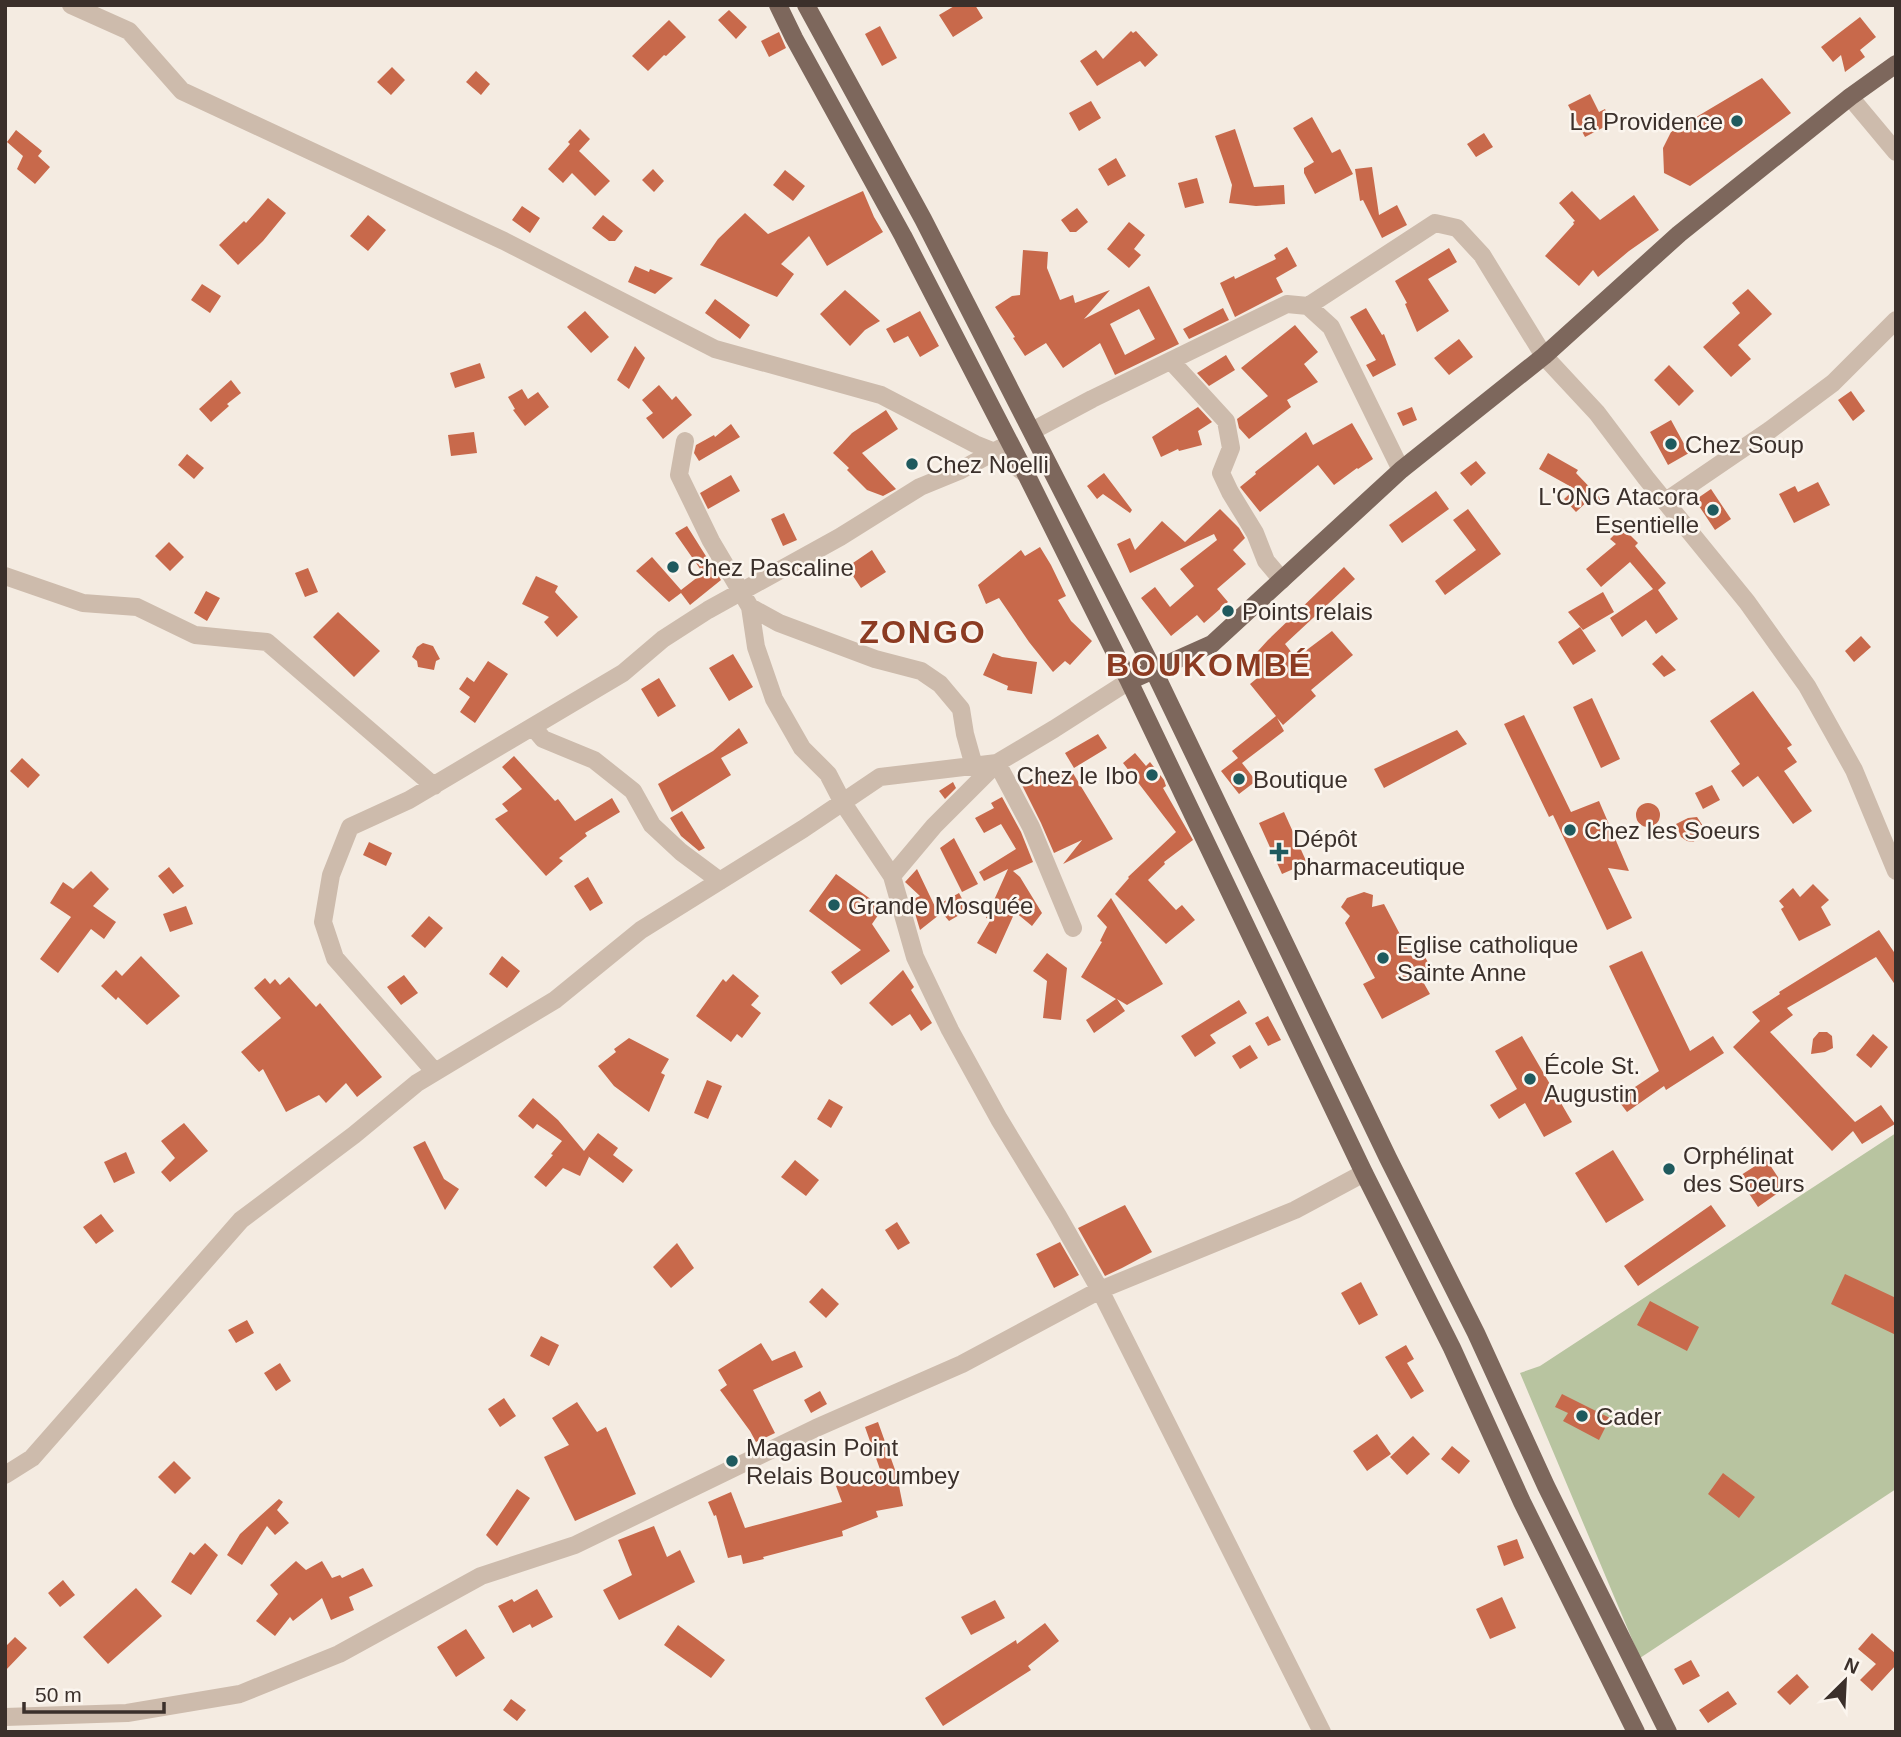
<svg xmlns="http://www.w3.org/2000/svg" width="1901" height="1737" font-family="Arial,sans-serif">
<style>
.green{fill:#b8c4a0}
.building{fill:#c8694b;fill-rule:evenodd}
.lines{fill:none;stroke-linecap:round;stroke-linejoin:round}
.minor{stroke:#cdbbac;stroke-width:18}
.major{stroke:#7d675c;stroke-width:18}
.poi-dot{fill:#1f5a5e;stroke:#fbf5ee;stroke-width:2.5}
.labels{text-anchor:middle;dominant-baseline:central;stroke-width:5;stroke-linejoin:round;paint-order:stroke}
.poi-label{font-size:24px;fill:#3b302b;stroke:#fbf5ee;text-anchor:start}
.district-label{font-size:32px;font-weight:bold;letter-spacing:2px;fill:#8c3b22;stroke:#fbf5ee}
</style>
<rect width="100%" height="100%" fill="#f4ebe1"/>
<path class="green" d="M1896,1133V1489L1640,1658L1520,1373L1540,1366Z"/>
<path class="building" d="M956,5H975L983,18L953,37L939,15Z
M729,10L747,27L736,39L718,20Z
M1860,17L1876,37L1860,50L1865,57L1845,72L1841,55L1833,62L1821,47Z
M669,20L686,37L666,56L664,55L648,71L632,56Z
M880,26L897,58L882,66L865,34Z
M1131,31L1133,33L1136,31L1158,55L1145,67L1140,61L1097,86L1080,61L1096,50L1103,59Z
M779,32L786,48L769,57L761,41Z
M392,67L405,80L391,95L377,82Z
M476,71L490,84L481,95L466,82Z
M1762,78L1791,113L1690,186L1664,173L1663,148L1671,132Z
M1590,94L1599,112L1605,109L1612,123L1585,137L1568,105Z
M1091,101L1101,118L1079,131L1069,113Z
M1312,117L1332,153L1340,149L1353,174L1315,194L1304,173V168L1314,162L1293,128Z
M580,129L590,139L579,151L610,181L595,196L572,173L563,183L548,169L570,144L568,142Z
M1235,129L1254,187L1284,185L1285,204L1256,206L1229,203L1232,185L1215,136Z
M16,130L42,151L38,156L50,167L35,184L17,169L23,156L7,142Z
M1484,133L1493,147L1476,157L1467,144Z
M1116,158L1126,176L1108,186L1098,169Z
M1372,167L1379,215L1397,205L1407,225L1382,238L1363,200L1360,201L1355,169Z
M653,169L664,181L654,192L642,180Z
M785,170L805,186L793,201L773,185Z
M1197,178L1204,203L1185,208L1178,183Z
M863,191L874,217L883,232L827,266L809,236L781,264L794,274L777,297L700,265L718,239L745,213L768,234Z
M1572,191L1600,220L1634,195L1659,230L1629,251L1598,277L1593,270L1579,286L1545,256L1574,224L1573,222L1575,221L1559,203Z
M268,198L286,213L263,241L238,265L219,245L244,221L246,223Z
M522,206L540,218L530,233L512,220Z
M1077,208L1088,222L1076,232H1070L1061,220Z
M368,215L386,230L368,251L350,236Z
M603,215L623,231L615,241H609L592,228Z
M1129,222L1145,235L1134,249L1141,255L1129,268L1107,249Z
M1287,247L1297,266L1276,278L1283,292L1235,317L1220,283L1234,276L1235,279L1276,259L1274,255Z
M1449,248L1457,262L1428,279L1449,311L1417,332L1405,304L1407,303L1395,281Z
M1023,250L1048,252L1047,268L1060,300L1073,295L1075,303L1110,290L1084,319L1149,286L1179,344L1115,375L1100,343L1063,368L1046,343L1025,356L1013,338L1015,337L995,307L1012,296L1020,295ZM1139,309L1155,339L1125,355L1110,324Z
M635,266L649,272L650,269L673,278L655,294L628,282Z
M202,284L221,296L210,313L191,300Z
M1748,289L1772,314L1738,345L1751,359L1731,377L1703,347L1740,313L1732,303Z
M845,290L880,321L865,330L850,346L820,314Z
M715,299L750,325L740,339L705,313Z
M1223,308L1229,320L1189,339L1183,329Z
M1366,308L1382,335L1384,334L1396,365L1373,377L1366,365L1376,360L1350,317Z
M585,311L609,337L591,353L567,327Z
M920,311L939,346L920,357L908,336L894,343L886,329Z
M1295,325L1318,352L1304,364L1318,382L1287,400L1291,407L1249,439L1239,428L1237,419L1268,396L1241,368Z
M1459,339L1473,357L1449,375L1434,358Z
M635,346L645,358L629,389L617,380Z
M1226,355L1235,370L1209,386L1197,373Z
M480,363L485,378L455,388L450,373Z
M1669,365L1694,391L1679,406L1654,380Z
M231,380L241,393L227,404L229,406L211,422L199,409Z
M659,385L672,400L676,396L692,415L663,439L646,418L653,413L642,400Z
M522,389L528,399L538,392L549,407L525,426L513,410L515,409L508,397Z
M1851,391L1865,411L1853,421L1838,400Z
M1198,407L1212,422L1198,431L1202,445L1179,451L1178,449L1161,457L1152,437Z
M1412,407L1417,420L1403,426L1397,413Z
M886,410L898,429L862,453L896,489L883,496L867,490L847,470L849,468L833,453L852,433Z
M1671,420L1689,453L1668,465L1650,432Z
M1352,423L1373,459L1358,469L1357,468L1334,485L1318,465L1260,512L1240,487L1256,474L1255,472L1306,432L1313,445Z
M731,424L740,437L699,461L694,453L696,445L714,435L715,437Z
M474,432L477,453L451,456L448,435Z
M1548,453L1578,470L1576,473L1602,500L1599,503L1591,498L1576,512L1564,499L1575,489L1539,469Z
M187,454L204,468L194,479L178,465Z
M1476,461L1486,473L1471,486L1460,473Z
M1104,473L1132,510L1130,513L1103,494L1097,499L1087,486Z
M731,475L740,491L708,509L700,493Z
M1818,482L1830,505L1794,523L1779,494L1795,486L1798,492Z
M1711,489L1731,519L1715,530L1695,500Z
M1436,491L1449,509L1402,543L1389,525Z
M1220,509L1239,528L1245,538L1233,550L1246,564L1217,589L1228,602L1204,623L1197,615L1171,636L1141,598L1155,587L1170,607L1194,586L1180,569L1217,540L1214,534L1130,573L1117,544L1130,538L1135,550L1162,521L1185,542Z
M1468,509L1501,554L1445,595L1435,581L1476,550L1453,520Z
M784,513L797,540L783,546L771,519Z
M687,526L721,580L690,605L681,593L669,602L636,571L652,557L681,590L703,573L675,533Z
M1622,527L1638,543L1635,546L1666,583L1658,590L1678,619L1656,634L1646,620L1622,637L1610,618L1653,589L1630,562L1601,587L1586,569L1616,544L1610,539Z
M169,542L184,557L170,571L155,556Z
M1040,547L1051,565L1066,596L1058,600L1071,621L1092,641L1070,665L1065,661L1053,672L1029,642L999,598L986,604L978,585L1021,550L1025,556Z
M872,550L886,572L861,588L847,567Z
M1344,567L1355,579L1285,644L1296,658L1332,631L1353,655L1311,690L1316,696L1283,725L1277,718L1284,731L1242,763L1256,781L1239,794L1221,771L1238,758L1232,751L1276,716L1250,684L1261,675L1248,662L1268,640Z
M308,568L318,592L305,597L295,573Z
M536,576L558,586L555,592L578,617L557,637L544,622L549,617L522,604Z
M206,591L220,598L207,621L194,613Z
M1603,592L1614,612L1583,630L1568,612Z
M338,612L380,651L354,677L313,637Z
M1580,627L1596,651L1573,665L1558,642Z
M1861,636L1871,647L1854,662L1845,651Z
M423,643L433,646L440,659L436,661L434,670L418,667L417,661L412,657L417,647Z
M993,653L1002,657L1037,662L1032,694L1007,690L1008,686L983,675Z
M733,654L753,687L729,701L709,668Z
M1662,655L1676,670L1664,677L1652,664Z
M488,661L508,674L475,723L460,712L470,697L459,689L467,677L474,682Z
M659,678L676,706L658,717L641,689Z
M1753,691L1792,745L1787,748L1797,762L1784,771L1812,811L1793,824L1758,776L1743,787L1731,771L1740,764L1710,721Z
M1592,698L1620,759L1601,768L1573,707Z
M1524,715L1571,812L1599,801L1629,871L1608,868L1632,918L1607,930L1553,815L1549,817L1504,724Z
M739,728L748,743L721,758L731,775L672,812L658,784L713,751Z
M1457,730L1467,744L1384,788L1374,769Z
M1098,734L1107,748L1074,768L1065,753Z
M1135,753L1146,766L1150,762L1164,780L1166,786L1163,788L1193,840L1164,862L1165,864L1148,880L1176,910L1182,905L1195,920L1166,944L1115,894L1129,878L1128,877L1176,832L1123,763Z
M514,756L555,801L558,799L575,821L612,798L620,812L585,833L587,836L559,858L563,861L546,876L495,819L508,811L502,804L522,789L502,767Z
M22,758L40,775L28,788L10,771Z
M1071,770L1113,839L1063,864L1082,840L1054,853L1041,823L1022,785L1041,773L1047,783Z
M953,782L956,788L945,799L939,791Z
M1712,785L1720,800L1703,809L1695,793Z
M1002,797L1021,832L1033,862L1013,871L1020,877L1042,913L1032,926L1015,912L996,954L977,943L991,919L986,918L1008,869L984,881L979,872L1016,849L1001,824L984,833L975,818L994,808L991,803Z
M1636 815a12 12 0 1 1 24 0a12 12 0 1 1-24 0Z
M682,811L705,848L699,851L681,836L670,818Z
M1284,812L1307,863L1282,874L1259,823Z
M1697,817L1703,826L1702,836L1693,842L1687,841L1681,837L1676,824L1688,818Z
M954,838L978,884L962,892L940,848Z
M369,842L392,853L386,866L363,855Z
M169,867L184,886L173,894L158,876Z
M917,869L939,915L920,930L911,900L920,896L905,882Z
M91,871L109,889L93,906L116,922L104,939L91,929L58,973L40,959L71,917L50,903L63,882L73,889Z
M836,874L883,908L872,924L890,951L841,985L831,972L861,950L809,911Z
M588,877L603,903L590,911L574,886Z
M1813,884L1829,900L1821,907L1831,925L1799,941L1781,909L1784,907L1779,901L1793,888L1800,897Z
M1364,892L1373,895L1372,907L1384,904L1413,959L1423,953L1434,974L1422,980L1430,994L1382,1019L1363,984L1375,978L1345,923L1350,916L1341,907L1347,898Z
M959,893L968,910L949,921L936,906Z
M1111,898L1163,984L1127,1005L1117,999L1125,1011L1094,1033L1086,1020L1116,999L1081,977L1102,942L1100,941L1107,927L1097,916Z
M186,906L193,924L170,932L163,914Z
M429,916L443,928L425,948L411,936Z
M1879,930L1896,955V986L1876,957L1787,1008L1793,1015L1770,1032L1855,1122L1881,1105L1895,1124L1862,1144L1853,1131L1832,1151L1733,1047L1760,1021L1752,1012L1780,994L1779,992Z
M1642,951L1690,1051L1713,1036L1724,1053L1666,1090L1664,1086L1627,1112L1617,1099L1659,1071L1609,966Z
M1047,953L1067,968L1061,1020L1043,1018L1047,981L1033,971Z
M141,956L180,996L147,1025L118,997L116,1000L101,986L116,970L122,976Z
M502,956L520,971L507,988L489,974Z
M903,970L914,987L911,990L932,1023L921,1031L910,1014L892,1026L869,1003Z
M733,974L759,996L751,1005L761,1013L742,1038L737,1034L731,1042L696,1016L723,979L726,982Z
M404,975L418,993L401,1005L387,987Z
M289,977L316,1007L320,1003L382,1077L357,1097L346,1083L326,1103L319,1095L286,1112L263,1069L259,1072L241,1052L281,1018L254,988L265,978L270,984L275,979L280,985Z
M1239,1000L1247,1013L1210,1035L1216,1043L1195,1057L1181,1036Z
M1268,1016L1281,1040L1268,1046L1255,1023Z
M1819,1032H1827L1832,1036L1833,1048L1825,1052L1811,1054L1813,1039Z
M1873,1034L1888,1047L1871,1068L1856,1055Z
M1522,1036L1572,1122L1544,1137L1525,1103L1499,1119L1490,1105L1517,1089L1495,1051Z
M629,1038L669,1059L661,1073L665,1075L649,1112L614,1086L598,1066L616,1052L614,1049Z
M1250,1045L1258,1058L1240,1069L1232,1056Z
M707,1080L722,1086L708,1119L694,1113Z
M533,1098L558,1120L584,1151L598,1133L618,1148L613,1155L633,1170L623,1183L588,1156L589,1157L580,1176L563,1168L546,1187L534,1177L553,1155L551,1154L562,1141L537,1124L533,1129L518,1116Z
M829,1099L843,1107L831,1128L817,1119Z
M184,1123L208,1151L170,1182L161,1172L175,1158L161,1141Z
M425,1141L444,1179L459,1189L445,1210L413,1147Z
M1613,1150L1644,1200L1606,1223L1575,1173Z
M126,1152L135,1173L114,1183L104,1162Z
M1766,1159L1785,1188L1758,1207L1738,1177Z
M795,1160L819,1180L806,1196L781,1177Z
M1125,1205L1152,1252L1122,1268L1105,1276L1078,1228Z
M1711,1205L1726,1226L1638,1286L1624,1266Z
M101,1214L114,1231L96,1244L83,1227Z
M897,1222L910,1243L898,1250L885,1230Z
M1060,1242L1079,1275L1054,1288L1036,1254Z
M677,1243L694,1268L671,1288L653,1267Z
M1845,1274L1896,1298V1335L1831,1304Z
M1361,1282L1378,1315L1359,1325L1341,1293Z
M822,1288L839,1304L826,1318L809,1302Z
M1650,1301L1699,1327L1687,1351L1637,1325Z
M247,1320L254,1333L236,1343L228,1330Z
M541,1336L559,1345L549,1366L530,1356Z
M761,1343L772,1361L795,1351L803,1367L753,1390L775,1433L756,1442L750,1431L720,1390L727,1385L718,1370Z
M1406,1345L1414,1359L1407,1363L1424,1391L1411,1399L1385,1357Z
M280,1363L291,1381L276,1391L264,1373Z
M820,1391L827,1404L811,1413L804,1400Z
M1562,1394L1610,1418L1599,1440L1563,1421L1568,1413L1555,1407Z
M504,1398L516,1416L500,1427L488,1409Z
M577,1402L597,1432L606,1427L636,1494L575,1521L544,1457L569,1445L552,1418Z
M878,1422L899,1481H898L903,1506L876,1511L878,1517L842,1531L843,1536L763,1557L764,1559L743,1564L741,1555L728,1558L716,1515L714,1516L708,1502L731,1492L745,1528L842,1502L836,1486L850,1481L851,1484L882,1475L865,1427Z
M1377,1434L1391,1454L1367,1471L1353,1451Z
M1413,1436L1430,1454L1407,1475L1390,1457Z
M1452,1446L1470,1461L1459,1474L1441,1459Z
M174,1461L191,1478L175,1494L158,1477Z
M1723,1473L1755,1497L1739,1518L1708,1494Z
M517,1489L530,1498L497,1546L486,1535Z
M279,1499L283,1502L277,1510L289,1523L275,1535L267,1526L242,1565L227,1555L240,1534Z
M654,1526L667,1557L680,1550L695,1582L619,1620L603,1590L632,1575L618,1540Z
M1517,1539L1524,1558L1504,1566L1497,1546Z
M205,1543L218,1555L191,1595L171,1582L190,1552L194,1555Z
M296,1561L306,1570L322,1561L332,1578L340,1575L342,1578L363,1568L373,1586L349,1597L354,1610L331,1620L322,1598L293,1621L290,1617L275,1636L256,1621L278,1594L270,1585Z
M63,1580L75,1595L60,1607L48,1593Z
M136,1588L162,1616L108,1664L83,1637Z
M537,1589L553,1617L532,1628L530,1624L513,1633L498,1606L512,1599L514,1602Z
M1502,1597L1516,1628L1490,1639L1476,1609Z
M995,1600L1005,1618L971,1635L961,1617Z
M1045,1623L1059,1641L1028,1666L1031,1670L943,1726L925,1698L1016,1640L1017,1644Z
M678,1625L725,1660L711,1678L664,1645Z
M466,1629L485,1658L456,1677L437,1647Z
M1872,1633L1896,1654V1665L1872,1691L1860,1680L1876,1664L1858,1649Z
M15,1637L27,1648L5,1671V1647Z
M1691,1660L1700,1676L1683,1685L1674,1669Z
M1797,1674L1809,1687L1790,1705L1777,1692Z
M1728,1691L1737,1704L1708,1723L1699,1710Z
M511,1699L526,1710L517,1721L503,1710Z"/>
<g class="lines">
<path class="minor" d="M71,5L129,31L182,91L504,241L715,349L881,395L975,444L995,452L1026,474
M1850,97L1896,152
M1308,306L1435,223L1457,228L1482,255L1544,356L1597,413L1646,478L1747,602L1807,686L1854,770L1896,871
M1171,361L1226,421L1231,448L1221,473L1230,492L1255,533L1266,561L1282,580
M1032,431L1092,399L1287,304L1308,306L1331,327L1401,470
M685,441L679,475L711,541L750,607L779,623L875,659L921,671L940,684L961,709L965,734L974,766
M1666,501L1770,430L1833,383L1896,320
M5,576L83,603L137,607L195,635L267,642L434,786
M750,607L756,647L774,699L802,748L828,774L843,803L892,876L915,957L950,1030L999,1119L1058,1216L1100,1290L1322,1732
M533,727L543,739L594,760L633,791L652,825L681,852L720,881
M892,876L934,826L997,763L1031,827L1073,928
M435,1072L335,958L323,922L331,875L350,827L409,800L623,673L663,639L708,610L840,537L920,487L959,471L1001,448
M5,1475L32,1458L241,1220L354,1135L417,1083L555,1000L641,930L803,829L880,777L997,763L1054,729L1129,681
M5,1717L127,1713L240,1694L339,1654L481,1576L575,1545L816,1428L962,1364L1100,1290L1295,1210L1364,1173"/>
<path class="major" d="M778,5L794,38L903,236L1026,474L1129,681L1364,1173L1452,1348L1522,1502L1636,1732
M806,5L923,219L1152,667L1388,1158L1476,1333L1546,1486L1668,1732
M1129,681L1212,644L1401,470L1544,356L1679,234L1850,97L1896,64"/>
</g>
<g class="poi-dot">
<circle cx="1737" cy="121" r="7"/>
<circle cx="1671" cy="444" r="7"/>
<circle cx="912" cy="464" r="7"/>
<circle cx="1713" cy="510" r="7"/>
<circle cx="673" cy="567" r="7"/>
<circle cx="1228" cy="611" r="7"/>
<circle cx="1152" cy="775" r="7"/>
<circle cx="1239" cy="779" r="7"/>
<circle cx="1570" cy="830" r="7"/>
<path d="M1275.5 841.5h7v7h7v7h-7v7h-7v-7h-7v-7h7z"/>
<circle cx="834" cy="905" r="7"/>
<circle cx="1383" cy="958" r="7"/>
<circle cx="1530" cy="1079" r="7"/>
<circle cx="1669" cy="1169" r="7"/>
<circle cx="1582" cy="1416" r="7"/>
<circle cx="732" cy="1461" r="7"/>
</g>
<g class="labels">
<g class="poi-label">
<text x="1723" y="121" text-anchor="end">La Providence</text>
<text x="1685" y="444">Chez Soup</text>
<text x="926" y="464">Chez Noelli</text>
<text x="1699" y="496" text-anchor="end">L'ONG Atacora<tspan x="1699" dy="28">Esentielle</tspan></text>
<text x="687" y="567">Chez Pascaline</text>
<text x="1242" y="611">Points relais</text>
<text x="1138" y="775" text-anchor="end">Chez le Ibo</text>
<text x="1253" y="779">Boutique</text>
<text x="1584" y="830">Chez les Soeurs</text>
<text x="1293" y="838">Dépôt<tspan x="1293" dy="28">pharmaceutique</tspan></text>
<text x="848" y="905">Grande Mosquée</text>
<text x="1397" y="944">Eglise catholique<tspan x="1397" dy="28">Sainte Anne</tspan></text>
<text x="1544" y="1065">École St.<tspan x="1544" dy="28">Augustin</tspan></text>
<text x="1683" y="1155">Orphélinat<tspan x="1683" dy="28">des Soeurs</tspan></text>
<text x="1596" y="1416">Cader</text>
<text x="746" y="1447">Magasin Point<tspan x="746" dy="28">Relais Boucoumbey</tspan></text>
</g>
<g class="district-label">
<text x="923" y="632">ZONGO</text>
<text x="1209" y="665">BOUKOMBÉ</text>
</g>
</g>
<rect width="1901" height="1737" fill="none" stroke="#3b302b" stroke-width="14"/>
<g transform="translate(1845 1681) rotate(24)" stroke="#fbf5ee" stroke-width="5" paint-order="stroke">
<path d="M0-5L12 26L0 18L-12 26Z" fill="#3b302b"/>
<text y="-10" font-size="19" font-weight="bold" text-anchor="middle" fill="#3b302b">N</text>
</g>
<path d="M24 1702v10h140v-10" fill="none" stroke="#3b302b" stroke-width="3.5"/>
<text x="35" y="1702" font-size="21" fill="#3b302b" stroke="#fbf5ee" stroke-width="5" paint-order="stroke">50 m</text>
</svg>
